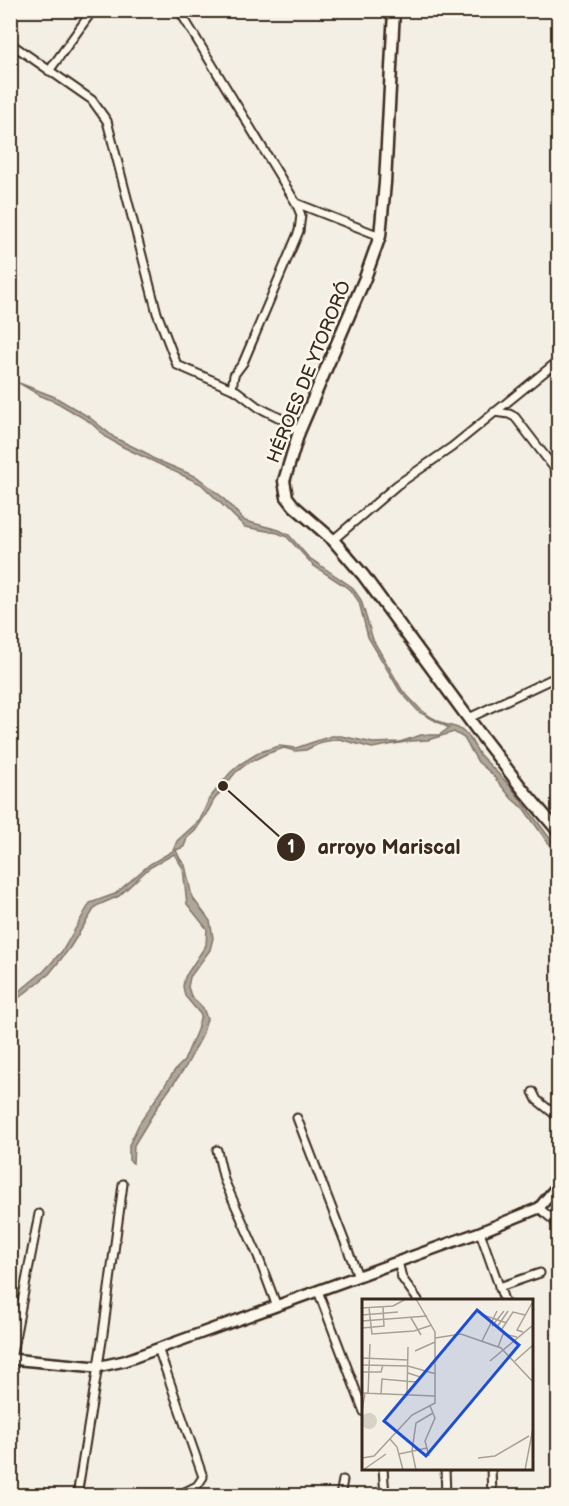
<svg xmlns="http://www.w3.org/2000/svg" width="569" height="1506" font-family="'Balsamiq Sans',sans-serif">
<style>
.water{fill:#afa69a;stroke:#817468;stroke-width:1.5}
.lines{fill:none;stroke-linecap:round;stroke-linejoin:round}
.minor-casing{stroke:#3b2a1e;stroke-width:11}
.tertiary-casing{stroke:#3b2a1e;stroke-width:14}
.secondary-casing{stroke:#3b2a1e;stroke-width:15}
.minor{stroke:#fbf7ec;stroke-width:7}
.tertiary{stroke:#fbf7ec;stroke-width:9}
.secondary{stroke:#fbf7ec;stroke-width:10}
.labels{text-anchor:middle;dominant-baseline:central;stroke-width:5;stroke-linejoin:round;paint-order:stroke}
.street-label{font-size:18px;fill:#3b2a1e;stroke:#fbf7ec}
.inset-road{fill:none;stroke:#a9a095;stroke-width:1.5}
.view{fill:#1d4ed8;fill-opacity:0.15;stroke:#1d4ed8;stroke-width:3}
.inset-edge{fill:none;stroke:#3b2a1e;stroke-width:3}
.leader{fill:none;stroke:#3b2a1e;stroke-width:2}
.callout-dot{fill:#3b2a1e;stroke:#fbf7ec;stroke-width:2}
.mark-label{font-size:18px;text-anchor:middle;font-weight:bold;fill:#fff}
.callout-label{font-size:20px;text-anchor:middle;font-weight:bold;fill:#3b2a1e;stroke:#fbf7ec;stroke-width:5;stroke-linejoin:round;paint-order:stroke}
</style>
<rect width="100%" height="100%" fill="#f3efe4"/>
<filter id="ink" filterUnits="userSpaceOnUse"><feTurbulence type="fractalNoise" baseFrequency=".0167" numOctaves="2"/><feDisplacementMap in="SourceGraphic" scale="12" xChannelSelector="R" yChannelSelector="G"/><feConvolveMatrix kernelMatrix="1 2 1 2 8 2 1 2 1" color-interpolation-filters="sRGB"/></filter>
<g filter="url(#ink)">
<path class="water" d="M19,383L55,397L89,417L115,438L146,453L152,458L197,477L221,496L245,521L279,530L289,535L308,557L352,587L361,600L373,640L402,690L420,709L431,717L444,724L458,728L468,735L479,754L512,788L558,849V857L524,809L512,799L491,773L478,762L464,738L454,732L428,740L411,741L372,748L339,739L322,742L306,750L295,751L284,748L266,754L248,763L235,773L214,800L207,813L195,831L187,838L184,847L176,850L180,859L185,865L192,897L210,921L212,932L213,938L210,950L190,977L188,987L191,996L203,1008L207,1019L202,1036L186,1066L159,1104L134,1145L133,1163L129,1160V1145L139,1124L175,1070L184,1061L197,1030L201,1015L185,996L183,986L185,977L206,945L207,929L187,904L183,868L174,854L149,868L119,896L96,906L69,949L49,974L11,1004V998L44,971L63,950L90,903L115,894L150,864L173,851L177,841L200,820L209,799L230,773L240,764L260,752L279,746L296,748L331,736H341L373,743L400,742L421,735H439L449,728L419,712L400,691L368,637L359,602L351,590L314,566L287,537L278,533L245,527L201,484L123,447L107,438L90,422L58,403L41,396Z"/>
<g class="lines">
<g class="minor-casing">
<path id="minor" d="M179,10L296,203L301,215L299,231L243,363L234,375L232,389
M10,43L92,100L107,121L157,313L177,365L237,391L258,407L284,420L299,432
M49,71L93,10
M296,203L380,236
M494,412L509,414L515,417L558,473
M333,540L397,485L452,447L558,361
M469,718L558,676
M533,1092L537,1100L558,1117
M297,1118L358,1276
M217,1150L224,1180L258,1256L276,1304
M539,1208L558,1224
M480,1232L504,1300
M398,1261L402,1278L418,1300
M499,1287L540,1273
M318,1291L364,1412
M158,1348L203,1477L197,1486L177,1496
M11,1359L39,1214
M383,1468L385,1496
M445,1468L446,1496
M491,1468L492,1496
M77,1496L102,1341L123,1184
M340,1496L343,1480"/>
</g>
<g class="tertiary-casing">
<path id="tertiary" d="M10,1359L97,1367L124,1361L480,1232L539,1208L558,1185"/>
</g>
<g class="secondary-casing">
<path id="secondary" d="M394,10L385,183L380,236L365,278L299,432L284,481L287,497L294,506L333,540L363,575L477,730L524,791L558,831"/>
</g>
<use href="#minor" class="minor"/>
<use href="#tertiary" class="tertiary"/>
<use href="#secondary" class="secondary"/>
</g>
</g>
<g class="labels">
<g class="street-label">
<text transform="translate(309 372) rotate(-68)">HÉROES DE YTORORÓ</text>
</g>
</g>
<g transform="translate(362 1299)">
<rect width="171" height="171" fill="#f3efe4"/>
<path d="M-1 122a8 8 0 1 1 16 0a8 8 0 1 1-16 0Z" fill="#d8d1c6"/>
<path class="inset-road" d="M0,9L31,7L44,0M7,9L10,35L52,32L70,26M0,16L36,13M121,16L145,24M49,19L59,36M0,22L65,17M130,27L142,12M135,28L146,12M0,29L22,27L21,8M140,30L151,13L163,16M161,33L155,31L170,4M73,39L99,35L139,49L171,83M120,42L135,12M136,48L141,35L155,38M53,52L73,43M0,59L46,61M128,62L171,26M153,62L171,46M0,66L46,67L74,75M0,73H19L21,66M46,74L58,78L63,72M0,94L73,97M6,95L8,45M19,95L20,80L54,83M45,96L46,48M0,113L3,94M28,140L35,148L41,171M37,155L65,149M67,157L63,142L73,119L68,107M0,159L12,157L50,116L73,104V33L54,0M116,159L133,157L167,137M1,171L24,155M54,171L50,152L54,124L71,114M163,171L171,129"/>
<path class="view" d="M115,11L157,46L64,157L22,122Z"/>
<rect width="171" height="171" class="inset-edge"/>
</g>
<path class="leader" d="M223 786L291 847"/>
<g class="callout-dot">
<circle cx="223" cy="786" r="6"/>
<circle cx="291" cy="847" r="15"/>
</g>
<g class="mark-label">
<text x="291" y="853">1</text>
</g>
<g class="callout-label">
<text x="389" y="854">arroyo Mariscal</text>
</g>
<rect width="569" height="1506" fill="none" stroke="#fbf7ec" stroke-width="36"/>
<rect x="18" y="18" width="533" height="1470" fill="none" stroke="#3b2a1e" stroke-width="2" filter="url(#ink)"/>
</svg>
